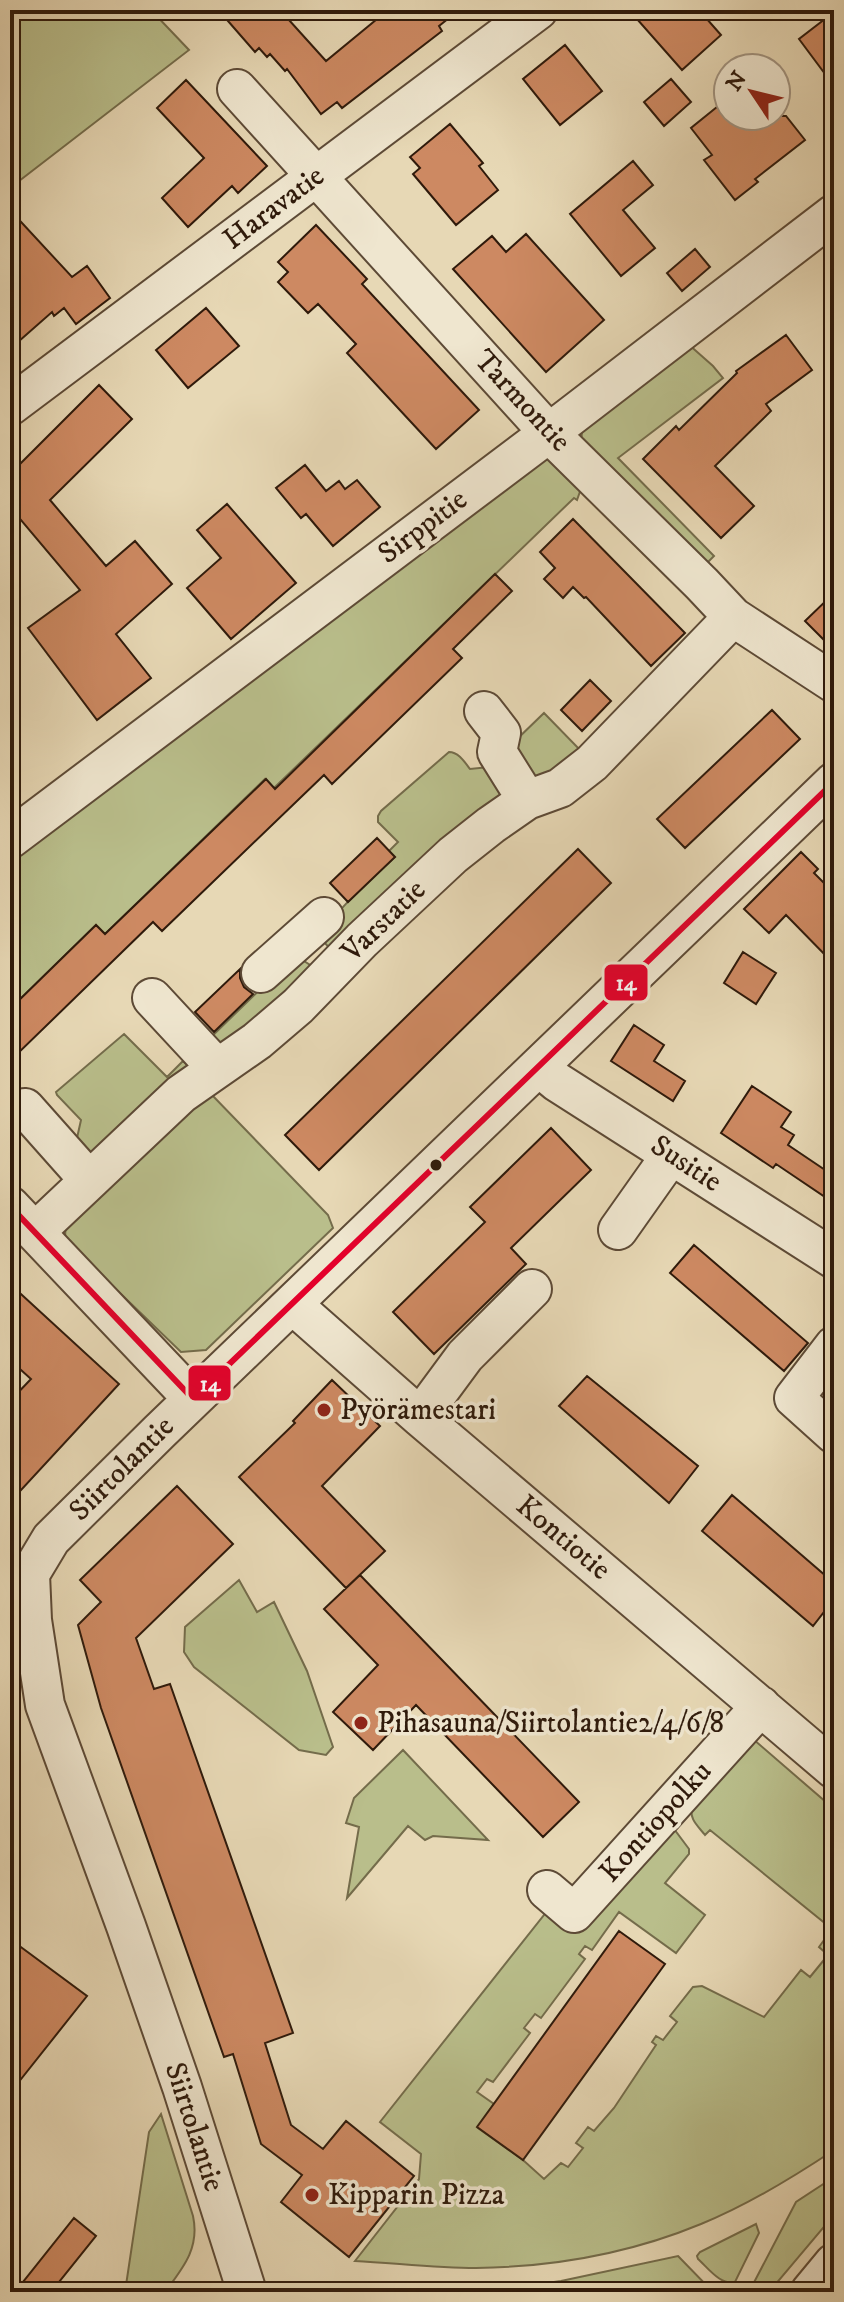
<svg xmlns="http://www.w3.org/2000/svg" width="844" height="2302" font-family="'IM FELL DW Pica',serif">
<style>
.green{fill:#b9be8b;stroke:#746c4b;stroke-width:2}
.building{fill:#cd8962;stroke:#2f1a0b;stroke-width:2}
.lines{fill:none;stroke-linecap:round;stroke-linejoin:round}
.minor-casing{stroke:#5d4a36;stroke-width:42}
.minor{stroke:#efe6cf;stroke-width:38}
.bus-1-casing{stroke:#efe6cf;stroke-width:12}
.bus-1{stroke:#e4002b;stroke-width:6}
.bus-dot{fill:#2f1a0b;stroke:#efe6cf;stroke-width:3}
.poi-dot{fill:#8f2418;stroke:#efe6cf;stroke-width:3}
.labels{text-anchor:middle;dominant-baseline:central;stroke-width:7;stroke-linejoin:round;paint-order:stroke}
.street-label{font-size:30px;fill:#2f1a0b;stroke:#efe6cf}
.poi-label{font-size:30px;fill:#2f1a0b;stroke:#efe6cf;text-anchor:start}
.line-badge{stroke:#efe6cf;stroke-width:3}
.badge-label{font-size:22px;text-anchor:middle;font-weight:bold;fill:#fff}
</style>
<rect width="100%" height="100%" fill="#e7d8b5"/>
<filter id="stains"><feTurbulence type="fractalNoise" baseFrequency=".0025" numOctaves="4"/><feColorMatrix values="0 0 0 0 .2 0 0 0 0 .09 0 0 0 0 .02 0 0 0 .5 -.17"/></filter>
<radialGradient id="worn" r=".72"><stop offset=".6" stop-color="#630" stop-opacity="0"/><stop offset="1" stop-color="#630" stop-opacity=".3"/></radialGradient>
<path class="green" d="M10,10H151L189,50L10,188Z
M687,343L713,366L723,378L618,458L714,556L703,567L581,443L582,432L589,416Z
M537,459H552L583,483L577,500L574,498L274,788L265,779L105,934L96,925L10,1009V852Z
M544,713L584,754L541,780L530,774L512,744Z
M449,752C458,752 464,761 470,769L489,767L499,776L502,798L335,954L322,940C323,920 378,873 395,857L389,851L398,842L378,822V816L381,811Z
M304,961L310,965L312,972L219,1048L207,1041L281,969L292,962Z
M124,1034L167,1077L183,1061L190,1068L90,1164L75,1147L81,1120L57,1095L56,1092Z
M193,1094L212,1095L328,1215L333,1228L206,1350L181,1352L65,1240L66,1214Z
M239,1580L257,1612L274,1602L307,1671L333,1747L326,1755L299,1750L194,1667L184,1652L185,1627Z
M753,1739L834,1809V2150C792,2178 748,2205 701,2224C631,2253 552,2267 476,2268C435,2268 395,2263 355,2261L419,2179L421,2154L380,2122L548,1910L668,1821L689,1849V1854L665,1883L705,1915L676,1953L619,1912L592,1950L585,1946L579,1954L585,1959L541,2018L535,2014L524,2028L530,2033L493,2082L487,2079L477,2092L494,2104L478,2128L523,2160L544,2179L561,2163L568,2167L583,2148L576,2143L588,2127L594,2131L614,2108L656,2045L652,2042L656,2036L663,2040L677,2022L670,2016L693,1987L702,1986L764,2017L801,1970L810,1977L828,1955L819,1947L832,1929L710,1830L705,1835C697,1825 689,1819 692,1806Z
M403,1750L488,1840L433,1836L425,1840L408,1826L347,1898L359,1827L346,1823L354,1798Z
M161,2114L193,2216C200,2248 183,2268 165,2292H125L149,2132Z
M834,2177V2215L769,2292H749L796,2202Z
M756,2224L759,2233L735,2282C721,2286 708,2268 698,2259L697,2256L700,2252Z
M678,2256L713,2292H442L519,2287L561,2281Z"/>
<path class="building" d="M240,10H280L326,61L388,10H459L439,26L442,31L342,108L337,102L321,114L287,69L285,71L270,54L267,57L259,48L255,52L228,21Z
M629,10H699L721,35L682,70Z
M834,12V86L799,39Z
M565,45L602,91L560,125L523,79Z
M671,79L691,102L664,126L644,102Z
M186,80L267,166L238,193L232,186L188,227L162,198L204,158L157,108Z
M728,98V116H786L805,140L755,179L758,182L735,200L704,160L712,155L691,128Z
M450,124L483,163L479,166L498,190L456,225L413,174L420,168L410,157Z
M633,161L653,185L623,210L655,248L621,276L570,214Z
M10,210L72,277L87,266L110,298L76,324L64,308L54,316L52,312L10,349Z
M316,225L367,279L362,284L479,410L436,449L347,353L356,344L318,304L308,313L278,282L288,272L278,262Z
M526,234L604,320L546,372L453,269L492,236L506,252Z
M695,249L710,267L682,291L667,273Z
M206,308L239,346L188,388L156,350Z
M786,335L812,370L766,404L771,411L715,466L754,506L721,538L643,459L676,426L679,430L737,373L736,371Z
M99,385L132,419L50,500L106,566L135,541L172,584L116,634L151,678L97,720L28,628L80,590L10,507V474Z
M305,465L326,491L339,481L345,489L357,480L380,507L333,546L306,514L301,518L276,488Z
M227,504L296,583L231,639L187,588L221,558L197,530Z
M573,519L685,633L651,666L586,597L584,598L573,587L563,598L544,579L555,568L540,552Z
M495,574L512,591L453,649L462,658L332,784L324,775L162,931L153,922L10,1061V1009L96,925L105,934L266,779L275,789Z
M834,593V650L805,621Z
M590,680L611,701L582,731L561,710Z
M772,710L800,739L685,848L657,819Z
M377,838L395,857L348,902L330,883Z
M578,849L611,883L319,1170L285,1135Z
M801,852L818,869L814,873L834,893V964L786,915L769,933L744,909Z
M743,952L776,973L756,1004L724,983Z
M240,969V978L244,987L253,994L214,1032L195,1012Z
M634,1025L664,1045L654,1061L685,1081L673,1101L611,1061Z
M752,1086L791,1112L781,1127L794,1135L788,1145L834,1176V1203L776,1164L773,1168L721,1133Z
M551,1128L591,1170L511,1248L526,1264L434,1354L393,1312L485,1222L470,1207Z
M694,1245L808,1343L784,1371L670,1273Z
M10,1284L119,1384L10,1502V1401L31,1379L10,1360Z
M587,1376L698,1466L669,1503L559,1406Z
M332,1380L380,1426L322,1486L385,1551L346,1588L239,1477L295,1423L293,1421Z
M177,1486L233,1544L136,1638L154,1689L170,1684L293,2033L265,2043L291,2125L323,2149L346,2121L414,2176L349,2257L281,2202L302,2175L261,2144L233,2054L224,2057L101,1708L78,1625L101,1602L80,1580Z
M732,1495L834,1583V1621L824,1612L813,1626L702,1531Z
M360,1575L579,1802L543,1837L416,1705L373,1750L333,1712L378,1665L324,1609Z
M619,1931L665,1964L523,2160L477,2127Z
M10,1939L87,1996L10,2093Z
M74,2218L96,2236L51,2292H15Z"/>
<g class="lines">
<g class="minor-casing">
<path id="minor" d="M237,89L549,433L702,584L733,617L834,683
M10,406L538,10
M484,711L501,733L497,752L527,800
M10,839L549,433L834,214
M261,973L324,917
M152,998L217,1068
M539,1067L557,1082L834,1259
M25,1108L89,1180
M10,1206L193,1399
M618,1230L671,1155
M36,1231L181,1094L257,1041L298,1006L362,940L453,855L491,825L527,800L560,788L592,763L733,617
M293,1305L420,1417L834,1769
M834,1346L794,1398L834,1434
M420,1417L465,1356L532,1289
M547,1890L574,1913L761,1706
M247,2292L182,2087L126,1926L45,1705L32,1620L30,1574L51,1539L159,1432L834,782
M810,2292L834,2263"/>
</g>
<use href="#minor" class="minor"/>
<g class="bus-1-casing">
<path id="bus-1" d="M10,1206L193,1399L834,782"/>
</g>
<use href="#bus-1" class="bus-1"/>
</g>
<circle class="bus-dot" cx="436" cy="1165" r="7"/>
<g class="poi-dot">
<circle cx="324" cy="1410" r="8"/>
<circle cx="361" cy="1723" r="8"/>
<circle cx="312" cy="2195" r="8"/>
</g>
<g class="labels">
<g class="street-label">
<text transform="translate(274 208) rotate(-37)">Haravatie</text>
<text transform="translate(522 401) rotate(47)">Tarmontie</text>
<text transform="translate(423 527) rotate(-37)">Sirppitie</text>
<text transform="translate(384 921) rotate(-44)">Varstatie</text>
<text transform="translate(686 1164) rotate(33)">Susitie</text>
<text transform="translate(122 1469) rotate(-45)">Siirtolantie</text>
<text transform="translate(563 1538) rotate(40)">Kontiotie</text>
<text transform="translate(656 1822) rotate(-48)">Kontiopolku</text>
<text transform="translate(194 2127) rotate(72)">Siirtolantie</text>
</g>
<g class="poi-label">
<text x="340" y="1410">Pyörämestari</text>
<text x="377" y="1723">Pihasauna/Siirtolantie2/4/6/8</text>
<text x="328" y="2195">Kipparin Pizza</text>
</g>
</g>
<g class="line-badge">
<rect x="603" y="963" width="46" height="39" rx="8" fill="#e4002b"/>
<rect x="187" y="1364" width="45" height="38" rx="8" fill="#e4002b"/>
</g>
<g class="badge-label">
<text x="626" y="990">14</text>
<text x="210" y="1391">14</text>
</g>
<rect width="844" height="2302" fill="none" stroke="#e7d8b5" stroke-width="40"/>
<rect x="12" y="12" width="820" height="2278" fill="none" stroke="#2f1a0b" stroke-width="4"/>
<rect x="20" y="20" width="804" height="2262" fill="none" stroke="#2f1a0b" stroke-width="2"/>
<g transform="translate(752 92) rotate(305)"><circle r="38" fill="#efe6cf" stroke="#a29481" stroke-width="2"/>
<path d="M0-6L14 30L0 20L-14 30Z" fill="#8f2418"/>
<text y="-12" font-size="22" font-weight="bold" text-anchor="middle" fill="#2f1a0b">N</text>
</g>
<rect width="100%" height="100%" filter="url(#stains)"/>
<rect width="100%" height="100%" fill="url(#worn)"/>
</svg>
